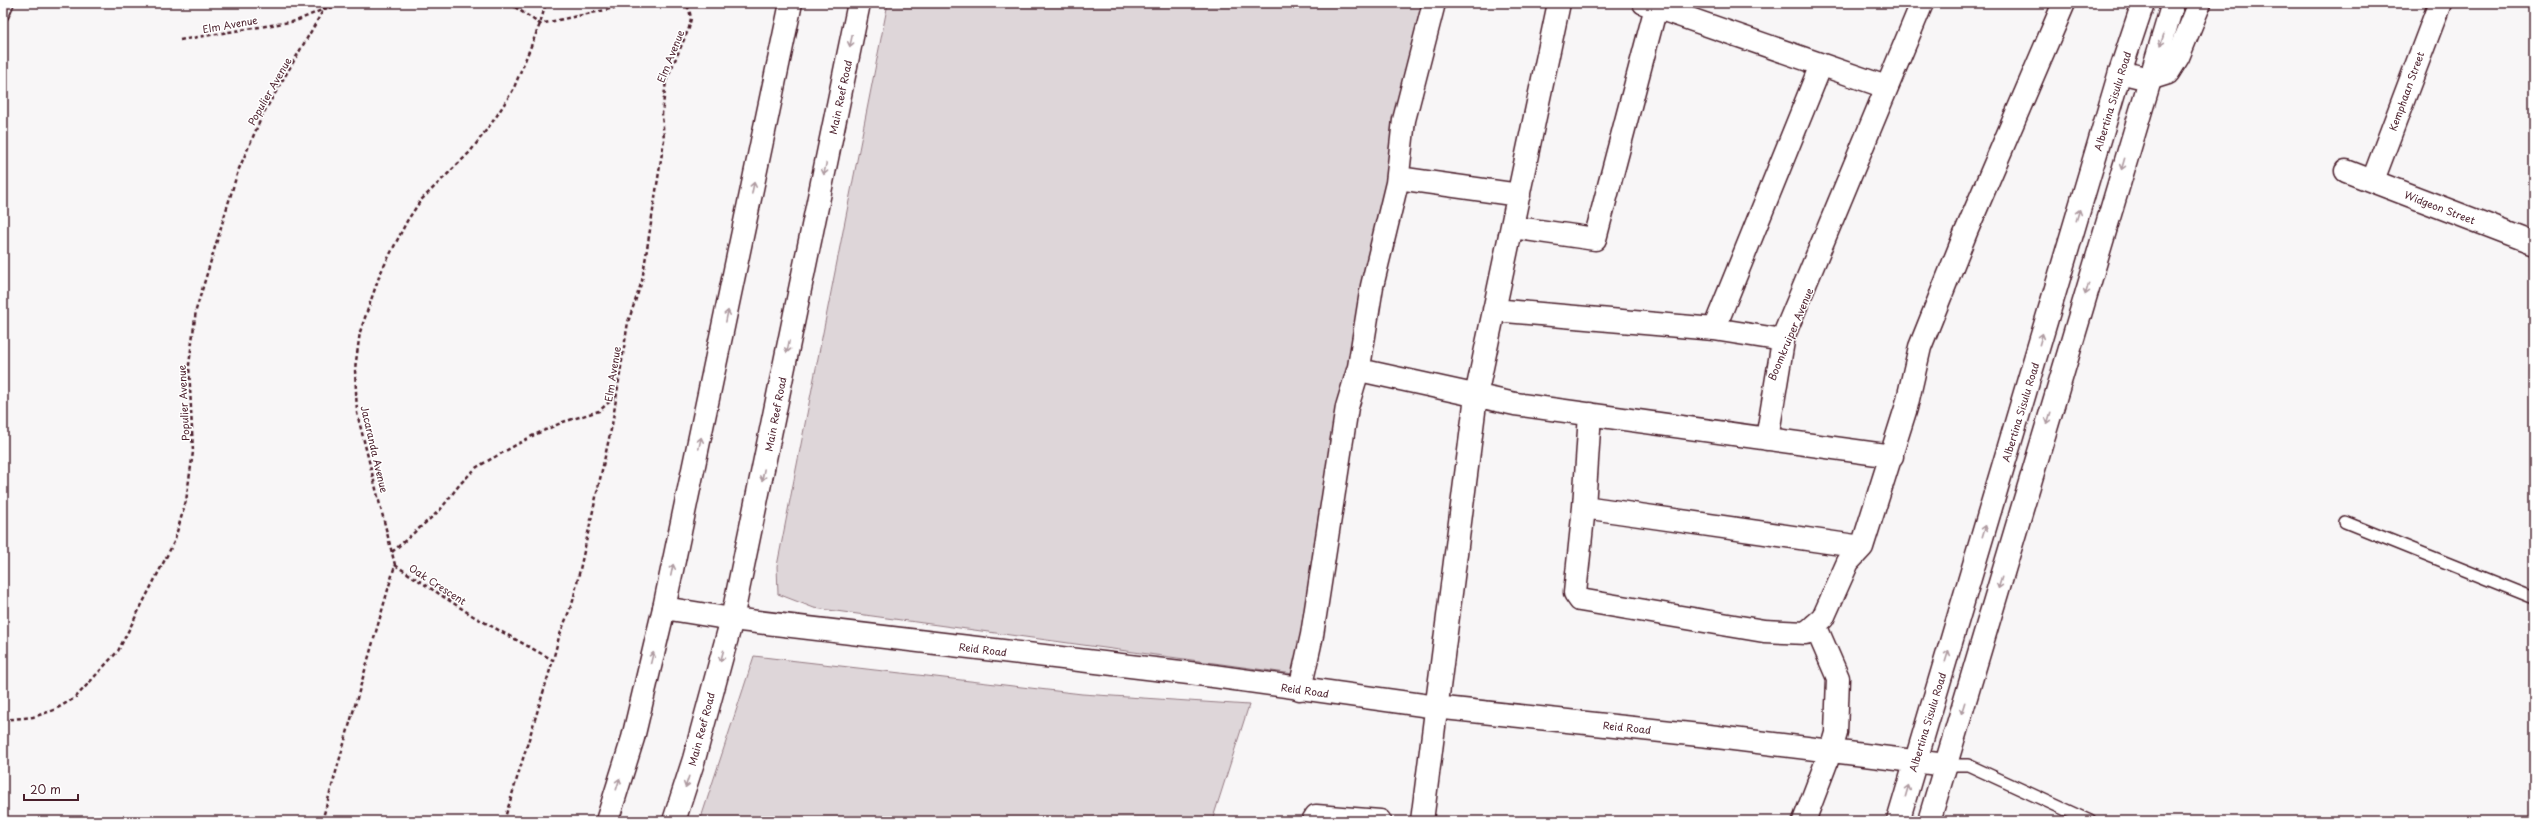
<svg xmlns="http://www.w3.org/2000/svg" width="2537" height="824" font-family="'Playpen Sans',sans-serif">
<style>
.green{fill:#ded6d9;stroke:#947a82}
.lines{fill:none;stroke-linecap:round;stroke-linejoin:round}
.lane-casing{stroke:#4a1f2b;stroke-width:14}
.street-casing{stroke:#4a1f2b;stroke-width:25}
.secondary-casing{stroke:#4a1f2b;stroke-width:25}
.primary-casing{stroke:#4a1f2b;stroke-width:25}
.path{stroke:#4a1f2b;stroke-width:2.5;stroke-dasharray:4 3;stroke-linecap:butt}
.lane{stroke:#fff;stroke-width:11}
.street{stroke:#fff;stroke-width:22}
.secondary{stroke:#fff;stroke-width:22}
.primary{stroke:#fff;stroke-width:22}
.oneway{stroke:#ae9aa0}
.labels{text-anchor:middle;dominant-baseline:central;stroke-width:3;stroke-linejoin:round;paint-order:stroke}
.street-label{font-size:10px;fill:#4a1f2b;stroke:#fff}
</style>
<rect width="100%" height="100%" fill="#f8f6f7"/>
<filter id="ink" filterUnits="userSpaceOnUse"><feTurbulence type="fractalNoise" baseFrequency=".025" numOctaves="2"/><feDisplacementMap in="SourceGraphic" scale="8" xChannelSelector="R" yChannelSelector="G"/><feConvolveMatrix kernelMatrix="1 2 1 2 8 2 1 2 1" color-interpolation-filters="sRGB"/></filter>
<g filter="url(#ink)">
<path class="green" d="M888,3H1424L1301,675L814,608L778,594L777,566Z
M754,656L1082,694L1249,705L1212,821H700Z"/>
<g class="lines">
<g class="lane-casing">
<path id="lane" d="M3,15L8,3
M2345,522L2534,598
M1946,765H1968L2090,821"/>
</g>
<g class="street-casing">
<path id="street" d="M1644,3L1886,87
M2120,72L2149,79L2168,73L2178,57L2200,3
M2346,171L2534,243
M1398,178L1519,195
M2373,180L2440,3
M1512,227L1595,239L1656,7
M1494,310L1714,329L1783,340
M1714,329L1821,65
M1364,371L1515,404L1892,456
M1590,414L1584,507L1575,593L1580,600L1764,631L1806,633L1823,618L1848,562L1862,547L1906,408L1920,347L1966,232L2064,3
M1767,439L1784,335L1922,3
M1584,507L1862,547
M1815,625L1838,678L1836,733L1831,750
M1300,689L1312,635L1347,407L1359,367L1372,286L1397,183L1404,120L1434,3
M1313,821L1316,816L1380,821
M1422,821L1476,396L1559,3"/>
</g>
<g class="secondary-casing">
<path id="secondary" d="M664,608L732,619L1206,675L1444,708L1709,736L1946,765
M1804,821L1831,750"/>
</g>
<g class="primary-casing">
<path id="primary" d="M607,821L633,738L664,608L791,3
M674,821L694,759L732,619L859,3
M1898,821L2120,72L2143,3
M1929,821L2173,3"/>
</g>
<path class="path" d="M509,3L540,24L638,3
M180,40L296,21L324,9L351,3
M392,552L440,510L460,484L477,467L532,436L563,422L599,411L616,396
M395,565L473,616L553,660L559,637L573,601L612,425L628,322L642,281L664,140L662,114L666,81L689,28L691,18L689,9L684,3
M3,720L33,717L54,710L75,698L118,651L174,542L186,501L193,452L189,365L196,310L238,171L263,114L324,9L325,3
M322,821L395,565L357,413L355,369L360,332L380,274L407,221L421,200L470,152L496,117L513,90L540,24L546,3
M504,821L553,660"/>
<use href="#lane" class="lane"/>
<use href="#street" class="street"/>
<use href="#secondary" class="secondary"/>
<use href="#primary" class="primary"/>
</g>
<defs><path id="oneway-shaft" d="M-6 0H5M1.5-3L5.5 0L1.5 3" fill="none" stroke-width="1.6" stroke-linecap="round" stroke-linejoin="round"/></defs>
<g class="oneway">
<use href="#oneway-shaft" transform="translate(2162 40) rotate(108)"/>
<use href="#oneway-shaft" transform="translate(851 41) rotate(102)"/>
<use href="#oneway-shaft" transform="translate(2123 164) rotate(106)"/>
<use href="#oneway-shaft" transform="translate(825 169) rotate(102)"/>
<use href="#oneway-shaft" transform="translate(753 188) rotate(-79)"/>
<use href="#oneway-shaft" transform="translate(2078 215) rotate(-73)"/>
<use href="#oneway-shaft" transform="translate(2087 289) rotate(106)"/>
<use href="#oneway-shaft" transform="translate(727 316) rotate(-79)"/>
<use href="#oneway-shaft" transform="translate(2041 339) rotate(-74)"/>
<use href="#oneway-shaft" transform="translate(788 347) rotate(101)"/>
<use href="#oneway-shaft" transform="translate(2049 418) rotate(107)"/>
<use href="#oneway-shaft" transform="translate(700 443) rotate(-78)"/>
<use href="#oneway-shaft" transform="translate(763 475) rotate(101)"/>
<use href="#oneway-shaft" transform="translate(1984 531) rotate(-73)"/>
<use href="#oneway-shaft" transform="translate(672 570) rotate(-78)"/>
<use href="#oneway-shaft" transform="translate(2000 583) rotate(107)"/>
<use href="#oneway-shaft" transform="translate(722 656) rotate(105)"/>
<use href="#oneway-shaft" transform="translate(1947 656) rotate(-73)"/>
<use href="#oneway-shaft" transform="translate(652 658) rotate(-76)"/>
<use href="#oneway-shaft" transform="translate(1963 708) rotate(107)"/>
<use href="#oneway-shaft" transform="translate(687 782) rotate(108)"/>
<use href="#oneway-shaft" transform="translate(618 784) rotate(-73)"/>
<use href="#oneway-shaft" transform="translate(1907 791) rotate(-74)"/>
</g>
</g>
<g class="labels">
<g class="street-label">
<text transform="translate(230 24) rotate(-10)">Elm Avenue</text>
<text transform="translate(670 56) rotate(-68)">Elm Avenue</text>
<text transform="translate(269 91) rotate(-60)">Populier Avenue</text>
<text transform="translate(2406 91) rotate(-70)">Kemphaan Street</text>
<text transform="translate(840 97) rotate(-78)">Main Reef Road</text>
<text transform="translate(2112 101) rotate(-73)">Albertina Sisulu Road</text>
<text transform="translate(2440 207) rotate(21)">Widgeon Street</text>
<text transform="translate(1790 334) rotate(-67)">Boomkruiper Avenue</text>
<text transform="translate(612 374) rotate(-81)">Elm Avenue</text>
<text transform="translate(183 403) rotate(-93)">Populier Avenue</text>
<text transform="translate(2020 412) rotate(-73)">Albertina Sisulu Road</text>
<text transform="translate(775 414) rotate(-79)">Main Reef Road</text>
<text transform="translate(375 449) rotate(77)">Jacaranda Avenue</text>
<text transform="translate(438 584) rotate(33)">Oak Crescent</text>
<text transform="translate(983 649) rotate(7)">Reid Road</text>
<text transform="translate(1305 690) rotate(8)">Reid Road</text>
<text transform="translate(1927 722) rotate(-73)">Albertina Sisulu Road</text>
<text transform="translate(1627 727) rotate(6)">Reid Road</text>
<text transform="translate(701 729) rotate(-75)">Main Reef Road</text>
</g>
</g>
<rect width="2537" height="824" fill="none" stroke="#fff" stroke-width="16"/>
<rect x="8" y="8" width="2521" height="808" fill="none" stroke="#4a1f2b" stroke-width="1.5" filter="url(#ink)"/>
<path d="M24 794v6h54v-6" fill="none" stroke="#4a1f2b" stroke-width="2"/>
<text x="30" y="794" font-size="12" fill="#4a1f2b" stroke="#ffffff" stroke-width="3" paint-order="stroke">20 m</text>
</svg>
